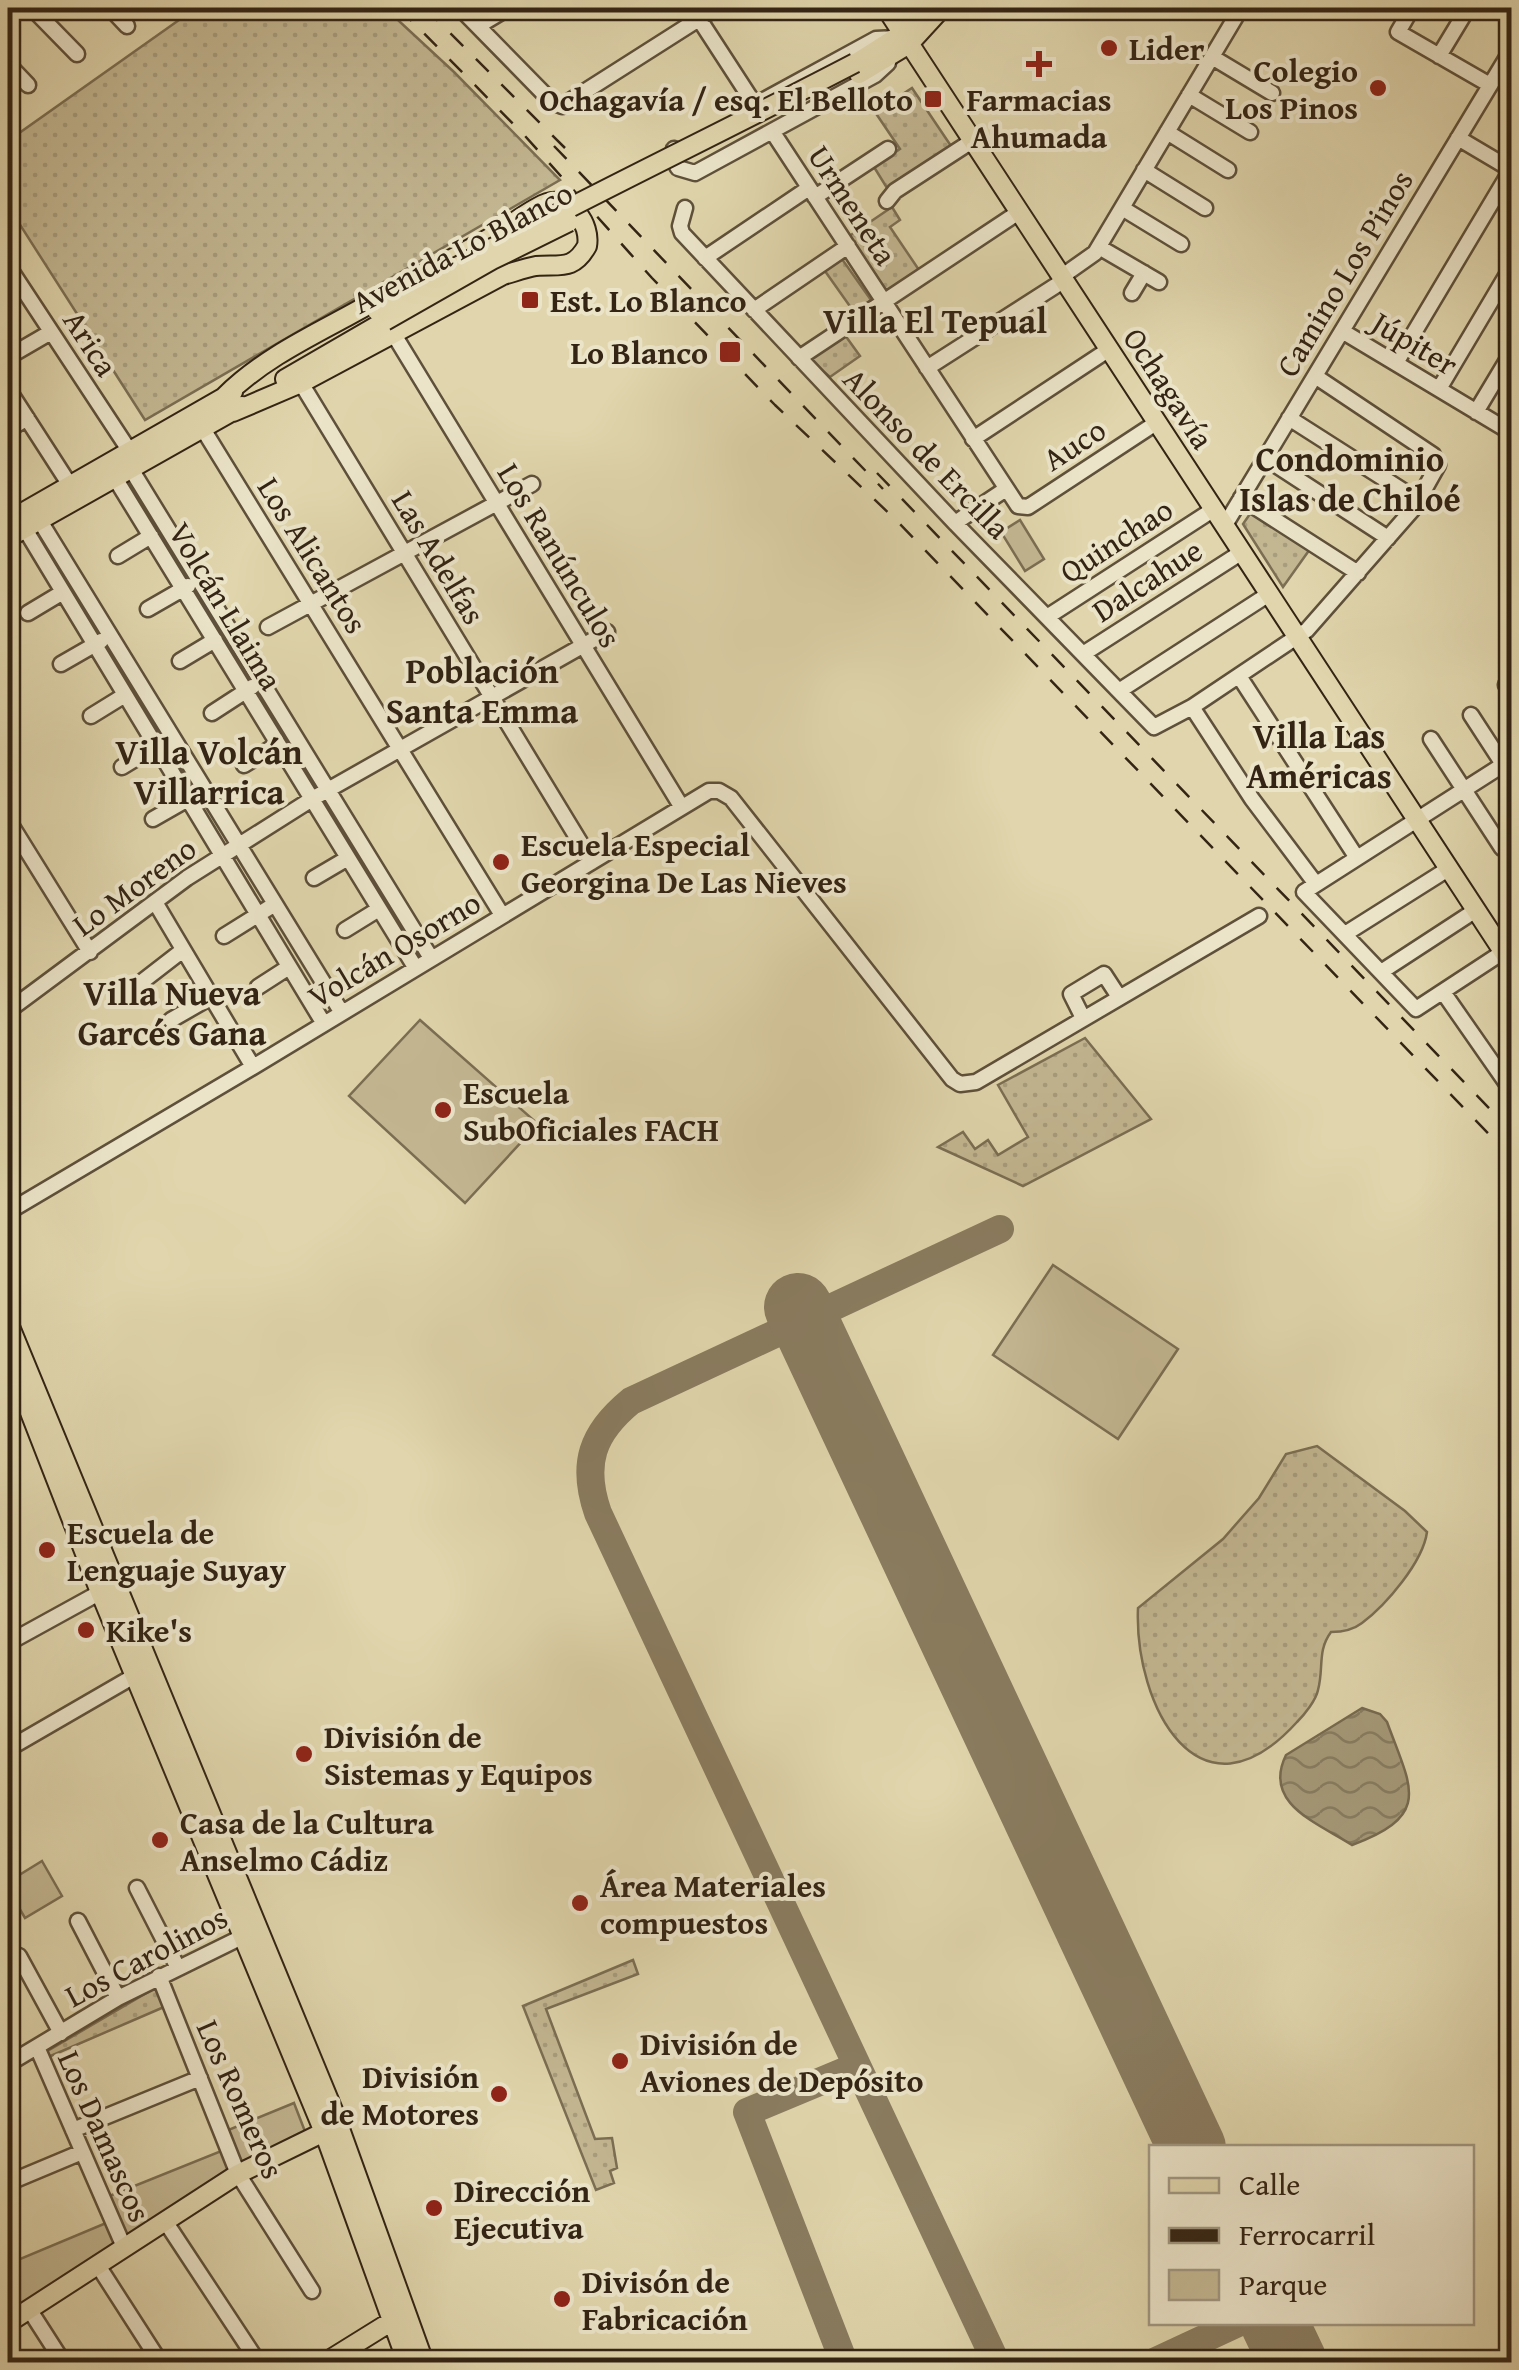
<svg xmlns="http://www.w3.org/2000/svg" width="1519" height="2370" font-family="'Gentium Book Plus',serif">
<style>
.grass{fill:url(#grass-dots);stroke:#7b6e53;stroke-width:2.5}
.park{fill:#c3b792;stroke:#7b6e53;stroke-width:2.5}
.water{fill:url(#water-waves);stroke:#776a50;stroke-width:2.5}
.lines{fill:none;stroke-linecap:round;stroke-linejoin:round}
.taxiway{stroke:#8a7c60;stroke-width:28}
.runway{stroke:#8a7c60;stroke-width:68}
.minor-casing{stroke:#5e503a;stroke-width:19}
.major-casing{stroke:#332414;stroke-width:22}
.minor{stroke:#ebe4c9;stroke-width:14}
.major{stroke:#e0d5ac;stroke-width:18}
.rail{stroke:#332414;stroke-width:2.5;stroke-dasharray:18 18;stroke-linecap:butt}
.major-bridge-casing{stroke:#332414;stroke-width:22;stroke-linecap:butt}
.major-bridge{stroke:#e0d5ac;stroke-width:18}
.poi-dot{fill:#8f2418;stroke:#ebe4c9;stroke-width:4}
.labels{text-anchor:middle;dominant-baseline:central;stroke-width:8;stroke-linejoin:round;paint-order:stroke}
.poi-label{font-size:32px;font-weight:bold;fill:#332414;stroke:#ebe4c9;text-anchor:start}
.street-label{font-size:32px;fill:#332414;stroke:#ebe4c9}
.neighbourhood-label{font-size:35px;font-weight:bold;fill:#332414;stroke:#ebe4c9}
</style>
<defs>
<pattern id="grass-dots" width="8" height="8" patternUnits="userSpaceOnUse" patternTransform="scale(2.5)"><rect width="8" height="8" fill="#c3b792"/><path d="M2 2h.1M6 6h.1" fill="none" stroke="#a89d7d" stroke-width="1.8" stroke-linecap="round"/></pattern>
<pattern id="water-waves" width="16" height="10" patternUnits="userSpaceOnUse" patternTransform="scale(2.5)"><rect width="16" height="10" fill="#a59978"/><path d="M0 5q4-4 8 0t8 0" fill="none" stroke="#877d61"/></pattern>
</defs>
<rect width="100%" height="100%" fill="#e0d5ac"/>
<filter id="stains"><feTurbulence type="fractalNoise" baseFrequency=".002" numOctaves="4"/><feColorMatrix values="0 0 0 0 .2 0 0 0 0 .09 0 0 0 0 .02 0 0 0 .5 -.17"/></filter>
<radialGradient id="worn" r=".72"><stop offset=".6" stop-color="#630" stop-opacity="0"/><stop offset="1" stop-color="#630" stop-opacity=".3"/></radialGradient>
<path class="grass" d="M196,8H385L454,72L560,180L145,420L8,206V141Z
M912,88L951,146L887,188L874,167L900,149L875,112Z
M892,207L900,220L890,227L919,270L883,295L845,239Z
M837,252L871,300L854,312L820,264Z
M842,331L860,356L830,377L806,357Z
M1252,511L1310,549L1283,587L1243,524Z
M1085,1038L1151,1119L1023,1186L938,1147L963,1132L975,1149L988,1140L998,1155L1028,1137L998,1085Z
M1317,1446L1405,1511L1427,1532C1423,1562 1386,1605 1362,1623C1353,1630 1342,1632 1331,1632C1317,1651 1324,1668 1318,1690C1316,1700 1305,1714 1297,1722C1199,1830 1134,1705 1138,1608L1223,1539L1259,1498L1286,1454Z
M633,1960L638,1974L546,2009L595,2139L612,2138L617,2168L610,2171L614,2183L596,2190L523,2006Z
M155,1988L164,2007L46,2058L44,2053Z"/>
<path class="park" d="M1020,520L1044,559L1025,571L1001,532Z
M420,1020L538,1124L465,1203L349,1096Z
M1053,1265L1178,1349L1118,1439L993,1355Z
M42,1861L62,1896L25,1918L8,1889V1882Z
M294,2103L306,2134L8,2313V2264L111,2221L102,2199L224,2150L221,2133Z"/>
<path class="water" d="M1362,1708L1380,1714L1387,1722C1411,1788 1433,1815 1352,1845C1318,1823 1262,1804 1286,1755Z"/>
<g class="lines">
<path class="taxiway" d="M844,2362L747,2112L855,2067
M996,2362L598,1513C581,1464 592,1433 631,1401L1000,1229
M1154,2362L1240,2322"/>
<path class="runway" d="M798,1307L1192,2148
M1274,2322L1293,2362"/>
<g class="minor-casing">
<path id="minor" d="M32,8L77,54
M110,8L127,26
M460,8L552,102L562,106L716,8
M692,8L755,105
M1412,8L1398,32L1490,85
M8,9L10,8
M478,26L508,8
M1439,56L1468,8
M1212,57L1272,93
M8,64L28,85
M1189,95L1250,132
M753,106L876,39L895,38
M772,131L1018,506L1028,507L1156,423
M1167,132L1228,170
M1458,138L1512,170
M674,149L673,159L678,168L695,173L875,75L888,63
M1144,170L1205,208
M815,197L888,149
M887,201L895,191L972,141
M685,208L680,226L682,233L955,523L1154,727L1192,707L1307,630L1414,508L1438,465L1433,455L1315,376
M1122,208L1181,244
M1099,247L1159,282
M705,258L809,188
M8,266L129,450
M1061,277L1095,253L1241,8
M1132,293L1144,273
M754,310L848,246
M1342,331L1512,433
M393,333L681,806
M8,357L51,332
M799,358L1019,212
M1396,363L1511,170
M927,368L1063,281
M301,383L592,862
M8,389L75,493
M1439,389L1512,266
M1476,412L1512,352
M1289,418L1419,501
M203,429L502,915
M8,430L27,418
M973,439L1108,350
M1265,458L1388,538
M1510,467L1512,465
M131,469L431,958
M115,478L415,967
M1241,498L1358,573
M40,521L342,1013
M955,523L1006,489
M1225,525L1512,49
M25,529L324,1024
M118,556L151,536
M148,609L188,586
M28,613L63,592
M1047,617L1214,509
M268,627L532,484
M1083,654L1242,552
M180,661L215,640
M61,664L101,641
M1239,676L1357,858
M1506,685L1512,694
M1119,691L1269,594
M1192,707L1252,799L1316,884
M212,713L252,687
M1471,715L1512,778
M91,716L125,695
M1431,739L1502,848
M244,765L278,744
M122,767L163,742
M153,819L188,799
M8,820L90,952
M314,878L348,858
M155,902L253,1067
M345,930L379,909
M1345,934L1448,869
M224,936L275,904
M1503,952L1416,1009L1304,892L1512,759
M1381,972L1476,910
M258,987L289,967
M1443,992L1512,1091
M121,998L183,950
M8,1011L187,878L312,799L607,632
M1083,1018L1071,994L1104,974L1119,997
M171,1020L211,997
M8,1212L253,1067L709,791H719L731,798L952,1079L960,1084L976,1082L1259,916
M8,1405L24,1395
M8,1643L108,1588
M8,1749L141,1672
M137,1888L177,1966
M78,1921L118,1998
M19,1956L61,2033
M159,1976L238,2174L312,2291
M37,2047L124,2247
M8,2064L118,1998L250,1933
M73,2130L200,2078
M8,2183L82,2152
M165,2221L258,2362
M97,2264L160,2362
M29,2309L63,2362"/>
</g>
<g class="major-casing">
<path id="major" d="M886,8L1512,965
M859,61L903,33L922,8
M859,74L909,44L942,8
M285,379L385,321
M224,397C259,362 303,340 346,317C393,291 440,265 488,239C503,231 533,207 547,203C571,196 591,224 587,246C573,271 560,264 536,266C525,268 514,272 503,275L301,383L233,412
M8,521L233,392
M8,538L242,406
M8,1322L335,2115L424,2362
M8,1356L100,1592L324,2132L407,2362
M8,2323L238,2174L324,2132L330,2125
M326,2362L392,2321"/>
</g>
<use href="#minor" class="minor"/>
<use href="#major" class="major"/>
<path class="rail" d="M399,8L525,136L652,278L775,405L896,520L1512,1158
M425,8L569,152
M554,146L883,489
M877,473L1512,1132"/>
<g class="major-bridge-casing">
<path id="major-bridge" d="M377,311C533,222 696,146 855,63
M385,321L492,260L569,222"/>
</g>
<use href="#major-bridge" class="major-bridge"/>
</g>
<g class="poi-dot">
<circle cx="1109" cy="48" r="10"/>
<path d="M1034 49h10v10h10v10h-10v10h-10v-10h-10v-10h10z"/>
<circle cx="1378" cy="88" r="10"/>
<rect x="923" y="89" width="20" height="20" rx="5"/>
<rect x="520" y="290" width="20" height="20" rx="5"/>
<rect x="718" y="340" width="24" height="24" rx="5"/>
<circle cx="501" cy="862" r="10"/>
<circle cx="443" cy="1110" r="10"/>
<circle cx="47" cy="1550" r="10"/>
<circle cx="86" cy="1630" r="10"/>
<circle cx="304" cy="1754" r="10"/>
<circle cx="160" cy="1840" r="10"/>
<circle cx="580" cy="1903" r="10"/>
<circle cx="620" cy="2061" r="10"/>
<circle cx="499" cy="2094" r="10"/>
<circle cx="434" cy="2208" r="10"/>
<circle cx="562" cy="2299" r="10"/>
</g>
<g class="labels">
<g class="poi-label">
<text x="1129" y="48">Lider</text>
<text x="1358" y="70" text-anchor="end">Colegio<tspan x="1358" dy="37">Los Pinos</tspan></text>
<text x="913" y="99" text-anchor="end">Ochagavía / esq. El Belloto</text>
<text x="1039" y="99" text-anchor="middle">Farmacias<tspan x="1039" dy="37">Ahumada</tspan></text>
<text x="550" y="300">Est. Lo Blanco</text>
<text x="708" y="352" text-anchor="end">Lo Blanco</text>
<text x="521" y="844">Escuela Especial<tspan x="521" dy="37">Georgina De Las Nieves</tspan></text>
<text x="463" y="1092">Escuela<tspan x="463" dy="37">SubOficiales FACH</tspan></text>
<text x="67" y="1532">Escuela de<tspan x="67" dy="37">Lenguaje Suyay</tspan></text>
<text x="106" y="1630">Kike's</text>
<text x="324" y="1736">División de<tspan x="324" dy="37">Sistemas y Equipos</tspan></text>
<text x="180" y="1822">Casa de la Cultura<tspan x="180" dy="37">Anselmo Cádiz</tspan></text>
<text x="600" y="1885">Área Materiales<tspan x="600" dy="37">compuestos</tspan></text>
<text x="640" y="2043">División de<tspan x="640" dy="37">Aviones de Depósito</tspan></text>
<text x="479" y="2076" text-anchor="end">División<tspan x="479" dy="37">de Motores</tspan></text>
<text x="454" y="2190">Dirección<tspan x="454" dy="37">Ejecutiva</tspan></text>
<text x="582" y="2281">Divisón de<tspan x="582" dy="37">Fabricación</tspan></text>
</g>
<g class="street-label">
<text transform="translate(853 205) rotate(57)">Urmeneta</text>
<text transform="translate(462 247) rotate(-28)">Avenida Lo Blanco</text>
<text transform="translate(1344 273) rotate(-59)">Camino Los Pinos</text>
<text transform="translate(91 343) rotate(57)">Arica</text>
<text transform="translate(1415 343) rotate(31)">Júpiter</text>
<text transform="translate(1169 388) rotate(57)">Ochagavía</text>
<text transform="translate(1074 444) rotate(-33)">Auco</text>
<text transform="translate(927 453) rotate(46)">Alonso de Ercilla</text>
<text transform="translate(1116 540) rotate(-33)">Quinchao</text>
<text transform="translate(313 555) rotate(58)">Los Alicantos</text>
<text transform="translate(560 555) rotate(59)">Los Ranúnculos</text>
<text transform="translate(439 557) rotate(59)">Las Adelfas</text>
<text transform="translate(1147 580) rotate(-33)">Dalcahue</text>
<text transform="translate(226 606) rotate(59)">Volcán Llaima</text>
<text transform="translate(134 886) rotate(-36)">Lo Moreno</text>
<text transform="translate(394 949) rotate(-31)">Volcán Osorno</text>
<text transform="translate(146 1956) rotate(-28)">Los Carolinos</text>
<text transform="translate(241 2099) rotate(66)">Los Romeros</text>
<text transform="translate(105 2136) rotate(66)">Los Damascos</text>
</g>
<g class="neighbourhood-label">
<text x="935" y="320">Villa El Tepual</text>
<text x="1350" y="458">Condominio<tspan x="1350" dy="40">Islas de Chiloé</tspan></text>
<text x="482" y="670">Población<tspan x="482" dy="40">Santa Emma</tspan></text>
<text x="1319" y="735">Villa Las<tspan x="1319" dy="40">Américas</tspan></text>
<text x="209" y="751">Villa Volcán<tspan x="209" dy="40">Villarrica</tspan></text>
<text x="172" y="992">Villa Nueva<tspan x="172" dy="40">Garcés Gana</tspan></text>
</g>
</g>
<rect width="1519" height="2370" fill="none" stroke="#e0d5ac" stroke-width="40"/>
<rect x="10" y="10" width="1499" height="2350" fill="none" stroke="#332414" stroke-width="5"/>
<rect x="20" y="20" width="1479" height="2330" fill="none" stroke="#332414" stroke-width="2.5"/>
<rect x="1149" y="2145" width="325" height="180" fill="#ebe4c9" stroke="#a19781" stroke-width="2.5"/>
<rect x="1169" y="2178" width="50" height="15" fill="#e0d5ac" stroke="#a19781" stroke-width="2.5"/>
<text x="1239" y="2195" font-size="30" fill="#332414">Calle</text>
<rect x="1169" y="2228" width="50" height="15" fill="#332414" stroke="#a19781" stroke-width="2.5"/>
<text x="1239" y="2245" font-size="30" fill="#332414">Ferrocarril</text>
<rect x="1169" y="2270" width="50" height="30" fill="#c3b792" stroke="#a19781" stroke-width="2.5"/>
<text x="1239" y="2295" font-size="30" fill="#332414">Parque</text>
<rect width="100%" height="100%" filter="url(#stains)"/>
<rect width="100%" height="100%" fill="url(#worn)"/>
</svg>
